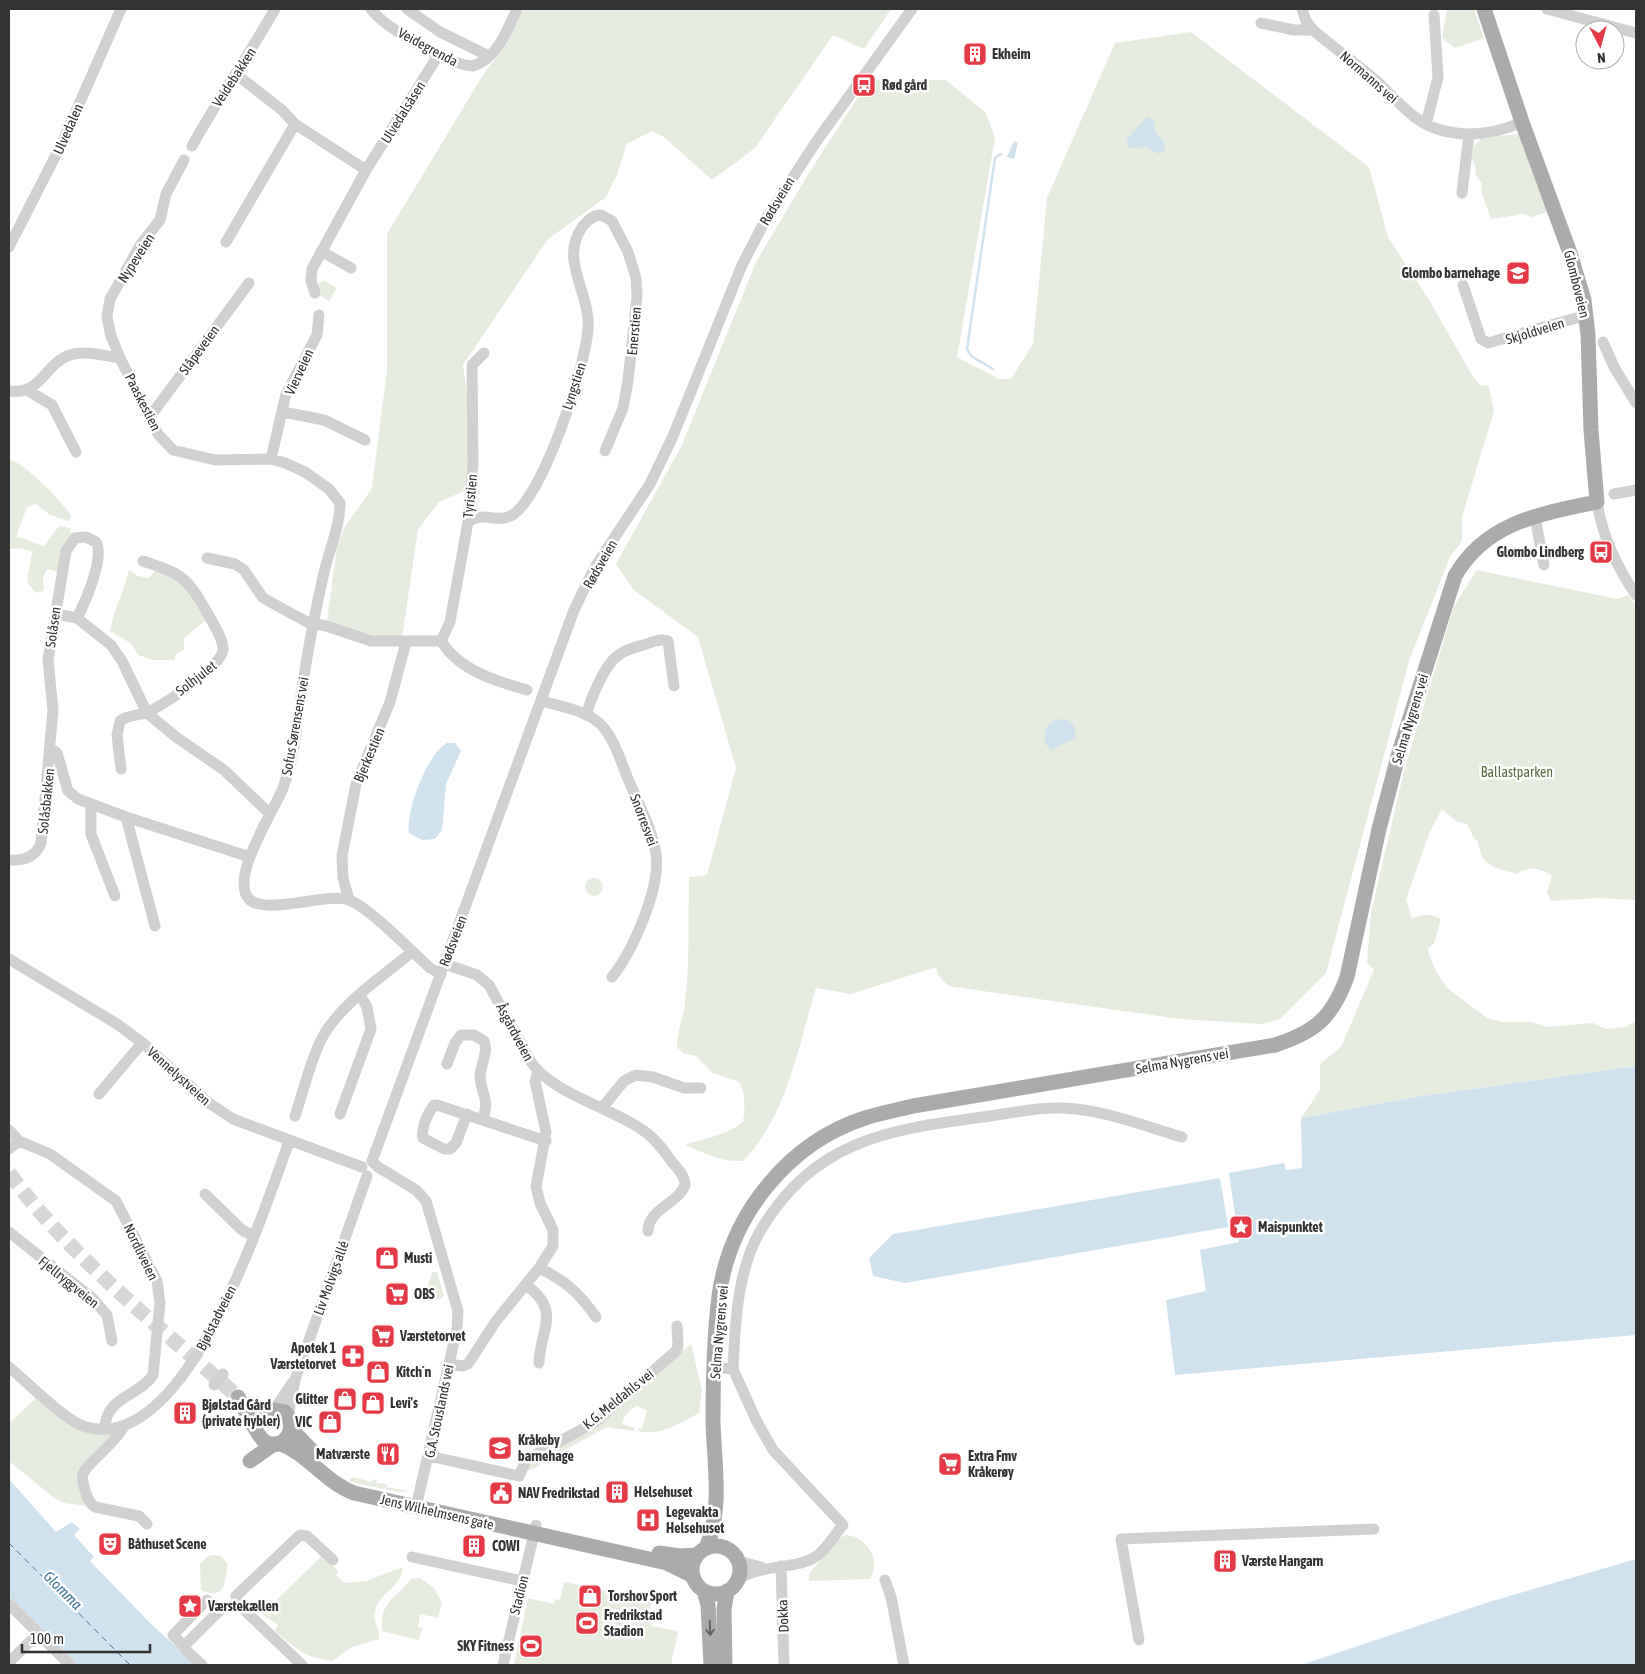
<svg xmlns="http://www.w3.org/2000/svg" width="1645" height="1674" font-family="'Asap Condensed',sans-serif">
<style>
.green{fill:#e6ecdf}
.water{fill:#cfe2ee}
.lines{fill:none;stroke-linecap:round;stroke-linejoin:round}
.stream{stroke:#cfe2ee;stroke-width:2.5}
.ferry{stroke:#3f7597;stroke-width:1;stroke-dasharray:6 5;stroke-linecap:butt}
.major-tunnel{stroke:#d6d6d6;stroke-width:15;stroke-dasharray:15 8;stroke-linecap:butt}
.minor{stroke:#d0d0d0;stroke-width:11}
.major{stroke:#ababab;stroke-width:15}
.oneway{stroke:#636363}
.labels{text-anchor:middle;dominant-baseline:central;stroke-width:5;stroke-linejoin:round;paint-order:stroke}
.street-label{font-size:14px;fill:#333;stroke:#fff}
.poi-label{font-size:14px;font-weight:bold;fill:#333;stroke:#fff;text-anchor:start}
.park-label{font-size:14px;fill:#56703f;stroke:#fff}
.water-label{font-size:15px;font-style:italic;fill:#3f7597;stroke:#fff}
</style>
<rect width="100%" height="100%" fill="#fff"/>
<path class="green" d="M520,9H891L864,49L833,35L755,148L712,180L664,137L652,131L627,144L617,175L605,198L548,239L463,365L472,430L466,490L439,502L418,529L402,638H376L327,621L337,546L344,528L372,488L387,370V234L483,75L507,43Z
M1447,9H1474L1484,38L1455,48L1442,38Z
M1191,32L1369,167L1388,237L1429,300L1473,377L1480,385L1489,386L1494,411L1462,517V541L1450,557L1409,661L1326,973L1280,1019L1262,1024L1180,1019L948,986L938,975L936,967L851,994L816,988C798,1047 787,1116 743,1161C722,1162 704,1153 685,1145C705,1138 725,1136 743,1122C745,1109 746,1094 739,1082L713,1073L696,1056L683,1053L677,1047C676,1034 684,1016 685,1002C690,961 688,918 689,877L707,875L736,768L698,637L634,590L616,564L682,445L756,262L809,173L869,80H946L986,113L995,138L957,357L999,379H1011L1033,344L1047,198L1115,43Z
M1521,133L1549,211L1532,217L1521,213L1517,215L1491,219L1481,190L1482,184L1476,175L1475,165L1471,158L1474,146L1481,139Z
M324,280L337,288L329,301L319,295L317,286Z
M9,459C27,465 61,500 71,516L69,521L50,515L36,504L27,507L16,537C27,538 33,544 44,546L59,526L70,528L71,533L63,549L60,572L47,569L43,578L44,589L41,593L35,592L27,582L32,552L21,548L10,549L9,553Z
M129,570L138,576L149,578L155,571L175,576L194,597L206,620L183,639L185,649L176,654L174,660H153L138,655L132,644L110,631C114,610 124,591 129,570Z
M1477,570L1617,599L1628,595L1636,606V900L1596,898L1551,901L1547,892L1552,876C1537,867 1531,866 1516,874C1493,866 1482,868 1478,842L1474,838L1467,824L1456,821L1442,809L1429,834L1406,899L1412,919C1423,913 1430,914 1441,919L1434,944L1429,947L1428,951L1436,971L1447,988L1487,1018L1503,1022H1531L1548,1027L1593,1023L1606,1029L1625,1027L1636,1021V1066L1415,1097L1301,1118L1320,1090V1064L1341,1047L1374,970L1367,962L1371,913L1404,771L1454,606Z
M585 887a9 9 0 1 1 18 0a9 9 0 1 1-18 0Z
M432,1272H437L444,1296L439,1300L425,1295Z
M691,1344L702,1390L699,1413C678,1424 662,1436 638,1431L639,1428L642,1429L647,1410L637,1406C629,1410 624,1416 622,1424L635,1428L634,1431L607,1427L546,1460L537,1467L527,1471L529,1462L654,1374Z
M39,1395L77,1428L112,1431L115,1438L81,1471L88,1506L64,1503L53,1497L9,1461V1423Z
M354,1477L371,1482L373,1479L377,1480L376,1483L387,1484L386,1487L411,1491L399,1492L355,1483L349,1480Z
M846,1535C867,1536 883,1562 869,1579L809,1581V1574L837,1540Z
M215,1555L221,1556L228,1564C224,1579 228,1602 201,1590L200,1564L208,1556Z
M323,1555L339,1572L336,1575L344,1583L366,1581L403,1567C402,1586 385,1589 377,1605C370,1621 380,1627 379,1639L352,1647L332,1661C306,1658 295,1648 275,1631L278,1625L262,1614Z
M420,1578L434,1588L442,1603L438,1618L420,1614L418,1627L423,1628L418,1640L382,1631C380,1600 395,1600 411,1579Z
M564,1582L652,1601L648,1618L652,1620L651,1626L678,1631L671,1665H514L528,1598L554,1604L555,1599L560,1600Z"/>
<path class="water" d="M1147,117L1153,119L1156,133L1164,142L1165,150L1160,154L1145,147L1131,148L1128,146L1126,140Z
M1014,141L1018,143L1014,159L1007,157Z
M1058,719L1070,721L1074,727L1076,737L1052,750L1045,744C1044,732 1046,724 1058,719Z
M447,743H455L461,751L446,784L442,830L435,839L422,840L409,833C406,810 427,754 447,743Z
M1636,1066V1335L1175,1375L1166,1300L1206,1291L1200,1250L1239,1242L1229,1173L1284,1163L1286,1170L1302,1168L1301,1118L1415,1097Z
M1220,1178L1228,1227L905,1283L873,1276L869,1258L893,1234Z
M9,1479L56,1532L72,1522L80,1529L74,1535L94,1557L90,1561L154,1627L198,1665H76L9,1599Z
M1636,1559V1665H1301L1489,1602Z"/>
<g class="lines">
<path class="stream" d="M993,369L971,356L967,349L995,158L1001,154"/>
<path class="ferry" d="M9,1543L130,1665"/>
<path class="major-tunnel" d="M9,1173C72,1259 159,1326 238,1397"/>
<path class="minor" d="M371,9C385,28 449,65 473,66C498,58 507,30 517,9
M407,9L440,32L489,56
M1302,9L1306,21L1313,30C1333,47 1354,62 1373,78C1388,91 1400,106 1416,118C1446,140 1490,137 1522,122
M1547,9L1636,33
M1261,23L1294,30H1313
M237,75L282,110L295,124L366,170
M1426,124L1438,77L1434,15
M192,146C218,99 249,55 275,9
M184,160L166,194L160,220L141,244L110,299L107,317L111,336L120,358L158,434L173,450L215,460L271,459L285,463L305,472L329,489L340,503C340,528 328,552 323,577C314,616 307,656 301,695C297,726 294,758 283,788C274,811 229,878 249,899C266,916 326,892 349,900C369,907 412,952 430,968L441,974
M1462,193L1469,134
M226,242L295,124
M9,247L61,145L121,9
M321,251L351,268
M1463,285L1481,339L1488,343L1587,315
M315,293L311,281L312,269L366,170L439,54
M1603,342L1614,367L1636,403
M27,390L52,405L76,452
M9,391C42,395 44,364 70,355C85,350 105,356 120,358
M283,412L324,420L365,440
M149,418L249,283
M271,459L286,394L317,335L319,315
M1614,494L1636,490
M1597,502C1602,535 1617,567 1636,595
M1535,517L1544,565
M468,522C482,510 499,525 514,514C545,490 585,368 588,329C591,293 558,259 583,226C588,220 593,215 601,215L612,221L628,252L636,278L637,296L628,381L623,408L605,451
M207,558L235,564L244,570L263,598L307,622L326,626L371,641H441L450,622L468,522L473,463L472,365L484,353
M56,614L77,618L111,645L122,661L147,713L176,737L224,770L270,814
M441,641C459,670 495,681 527,690
M542,701C559,706 584,710 598,722C613,734 621,762 628,779C638,803 652,828 656,854C661,887 633,951 612,977
M586,715C591,698 605,663 620,654C627,649 637,647 646,644C653,642 661,638 668,641L674,686
M50,748L57,753L68,791L78,799L126,817L250,857
M121,769L117,735L120,721C129,714 142,716 152,710C167,702 224,665 223,649C223,638 213,624 208,614C186,576 184,575 143,561
M91,804V834L115,896
M126,817L155,926
M9,860C24,861 36,857 41,843L53,710L48,660L66,551L75,538L86,537L96,542C105,557 85,603 77,618
M349,900L343,878L342,856L356,784L390,702L406,642
M9,959L117,1024L144,1044L209,1103L233,1119L362,1167
M445,964L477,975L489,985L531,1062C553,1094 609,1107 641,1129C654,1137 663,1149 672,1162C678,1169 685,1176 685,1185C678,1204 648,1209 648,1231
M447,1064L455,1043L461,1035H474L484,1041C489,1053 480,1064 480,1077C481,1095 490,1097 483,1119
M99,1094L142,1043
M602,1108L624,1081L636,1075L653,1077L684,1088H701
M340,1114L371,1029L367,1007L360,995
M467,1114L456,1143L450,1149H444L423,1138C421,1128 427,1114 434,1105H437L546,1141
M295,1116C304,1090 310,1060 323,1036C343,1002 382,977 412,952
M9,1130L19,1141
M9,1149L19,1141L50,1154L116,1201L157,1281L160,1303L153,1375C140,1396 105,1397 105,1428
M372,1161L574,610L595,567L650,484L673,436L742,265L767,217L816,142L912,9
M372,1161L378,1167L416,1190L426,1201L458,1311L457,1329L416,1507
M205,1194L242,1230L254,1236
M9,1232L91,1297L107,1315L112,1341
M539,1268C565,1280 580,1294 596,1317
M526,1285C562,1311 540,1329 539,1363
M449,1364L463,1366L468,1364L496,1321L539,1268L553,1246V1230L540,1203L536,1187L546,1132L535,1081L538,1071
M9,1367C27,1382 65,1421 86,1427C188,1455 263,1211 289,1142
M715,1367L733,1369L756,1420L773,1450L843,1525C835,1534 828,1547 818,1555C800,1570 762,1563 737,1580
M733,1369C735,1325 737,1273 759,1233C813,1141 885,1130 983,1117C1013,1113 1046,1105 1076,1109C1112,1113 1148,1127 1182,1137
M214,1385L223,1374
M275,1409L292,1383
M288,1416L295,1380L367,1176
M124,1426C116,1443 86,1464 83,1474C81,1479 84,1485 85,1490C87,1497 89,1503 95,1507L139,1516L147,1524
M429,1456L519,1476L526,1460L595,1422L676,1351L678,1346L677,1326
M412,1557L522,1581
M738,1561L761,1567
M781,1566L784,1665
M885,1580L891,1597L904,1665
M9,1604L70,1665
M1139,1640L1121,1539L1374,1529
M184,1646L173,1635L207,1600
M9,1662L38,1634
M202,1665L186,1650L184,1646L219,1611L213,1606
M302,1665L239,1605L236,1596L300,1535L307,1536L333,1560
M503,1665L536,1525"/>
<path class="major" d="M238,1397C243,1406 258,1437 264,1441C282,1454 300,1428 285,1412L269,1409L259,1417L256,1427
M291,1429L315,1454
M279,1443C308,1454 325,1482 354,1493L667,1563L693,1576
M250,1461L274,1444
M692 1570a24 24 0 1 1 48 0a24 24 0 1 1-48 0Z
M706,1548C723,1510 714,1462 713,1421C713,1380 714,1337 719,1296C730,1215 788,1143 865,1118C881,1113 897,1110 913,1106L1275,1045C1315,1032 1332,1018 1347,977L1379,829L1400,749L1455,576C1486,522 1540,514 1597,502L1591,430L1588,335L1584,300L1570,253L1522,122L1484,9
M659,1553L680,1556L697,1555
M704,1591L708,1605L711,1665
M725,1665L724,1609L727,1591"/>
</g>
<defs><path id="oneway-shaft" d="M-6 0H5M1.5-3L5.5 0L1.5 3" fill="none" stroke-width="1.6" stroke-linecap="round" stroke-linejoin="round" transform="scale(1.25)"/></defs>
<use class="oneway" href="#oneway-shaft" transform="translate(710 1628) rotate(88)"/>
<defs>
<g id="building-square" transform="scale(1.25)"><rect x="-9" y="-9" width="18" height="18" rx="4" fill="#e63946" stroke="#fff"/><path d="M-4-6H4V6H1V3H-1V6H-4ZM-2.5-4.3h1.7v1.8h-1.7ZM.8-4.3h1.7v1.8H.8ZM-2.5-1h1.7V.8h-1.7ZM.8-1h1.7V.8H.8Z" fill="#fff"/></g>
<g id="bus-square" transform="scale(1.25)"><rect x="-9" y="-9" width="18" height="18" rx="4" fill="#e63946" stroke="#fff"/><path d="M-5-6H5V4H4V6H2V4H-2V6H-4V4H-5ZM-3.5-4V0h7V-4ZM-3.5 1.2v1.5H-2V1.2ZM2 1.2v1.5H3.5V1.2Z" fill="#fff"/></g>
<g id="school-square" transform="scale(1.25)"><rect x="-9" y="-9" width="18" height="18" rx="4" fill="#e63946" stroke="#fff"/><path d="M0-5L7-2L0 1L-7-2ZM-4 1L0 2.5L4 1V4Q0 6-4 4Z" fill="#fff"/></g>
<g id="sight-square" transform="scale(1.25)"><rect x="-9" y="-9" width="18" height="18" rx="4" fill="#e63946" stroke="#fff"/><path d="M0-6L1.8-2.2L6-1.7L2.9 1.2L3.7 5.4L0 3.3L-3.7 5.4L-2.9 1.2L-6-1.7L-1.8-2.2Z" fill="#fff"/></g>
<g id="shop-square" transform="scale(1.25)"><rect x="-9" y="-9" width="18" height="18" rx="4" fill="#e63946" stroke="#fff"/><path d="M-5-2.5h2.3a2.7 3.5 0 0 1 5.4 0H5L5.5 6h-11ZM-1.5-2.5h3a1.5 2.3 0 0 0-3 0Z" fill="#fff"/></g>
<g id="supermarket-square" transform="scale(1.25)"><rect x="-9" y="-9" width="18" height="18" rx="4" fill="#e63946" stroke="#fff"/><path d="M-6-5.5h2.5l.6 2H6L4.5 2H-2.5L-4.4-4H-6ZM-1.5 3.2a1.3 1.3 0 1 0 .1 0ZM3 3.2a1.3 1.3 0 1 0 .1 0Z" fill="#fff"/></g>
<g id="pharmacy-square" transform="scale(1.25)"><rect x="-9" y="-9" width="18" height="18" rx="4" fill="#e63946" stroke="#fff"/><path d="M-2-6h4v4h4v4h-4v4h-4v-4h-4v-4h4Z" fill="#fff"/></g>
<g id="restaurant-square" transform="scale(1.25)"><rect x="-9" y="-9" width="18" height="18" rx="4" fill="#e63946" stroke="#fff"/><path d="M-5-6h1v4h1v-4h1v4h1v-4h1v5L-1.5 .5V6h-2V.5L-5-1ZM5-6V6H3V1.5H1.5Q1.5-4 5-6Z" fill="#fff"/></g>
<g id="civic-square" transform="scale(1.25)"><rect x="-9" y="-9" width="18" height="18" rx="4" fill="#e63946" stroke="#fff"/><path d="M-.6-6.5H3V-4.5H.6V-3L4-1V1h2V6H-6V1h2V-1L-.6-3ZM-1.2 2.5V6h2.4V2.5Z" fill="#fff"/></g>
<g id="hospital-square" transform="scale(1.25)"><rect x="-9" y="-9" width="18" height="18" rx="4" fill="#e63946" stroke="#fff"/><path d="M-5-5h3v3.5h4V-5h3V5h-3V1.5h-4V5h-3Z" fill="#fff"/></g>
<g id="theatre-square" transform="scale(1.25)"><rect x="-9" y="-9" width="18" height="18" rx="4" fill="#e63946" stroke="#fff"/><path d="M-5-5.5Q0-4 5-5.5V0Q5 5 0 6Q-5 5-5 0ZM-3.3-2.5H-1v1.5H-3.3ZM1-2.5H3.3v1.5H1ZM-2.8 1Q0 5.5 2.8 1Z" fill="#fff"/></g>
<g id="stadium-square" transform="scale(1.25)"><rect x="-9" y="-9" width="18" height="18" rx="4" fill="#e63946" stroke="#fff"/><path d="M0-5a6.5 5 0 1 0 0 10a6.5 5 0 1 0 0-10ZM-3.5-1.8h7v3.6h-7Z" fill="#fff"/></g>
</defs>
<g fill-rule="evenodd">
<use href="#building-square" x="975" y="54"/>
<use href="#bus-square" x="864" y="85"/>
<use href="#school-square" x="1518" y="273"/>
<use href="#bus-square" x="1601" y="552"/>
<use href="#sight-square" x="1241" y="1227"/>
<use href="#shop-square" x="387" y="1258"/>
<use href="#supermarket-square" x="397" y="1294"/>
<use href="#supermarket-square" x="383" y="1336"/>
<use href="#pharmacy-square" x="353" y="1356"/>
<use href="#shop-square" x="378" y="1372"/>
<use href="#shop-square" x="345" y="1399"/>
<use href="#shop-square" x="373" y="1403"/>
<use href="#building-square" x="185" y="1413"/>
<use href="#shop-square" x="330" y="1422"/>
<use href="#school-square" x="500" y="1448"/>
<use href="#restaurant-square" x="388" y="1454"/>
<use href="#supermarket-square" x="950" y="1464"/>
<use href="#building-square" x="617" y="1492"/>
<use href="#civic-square" x="501" y="1493"/>
<use href="#hospital-square" x="648" y="1520"/>
<use href="#theatre-square" x="110" y="1544"/>
<use href="#building-square" x="474" y="1546"/>
<use href="#building-square" x="1225" y="1561"/>
<use href="#shop-square" x="590" y="1596"/>
<use href="#sight-square" x="190" y="1606"/>
<use href="#stadium-square" x="587" y="1623"/>
<use href="#stadium-square" x="531" y="1646"/>
</g>
<g class="labels">
<g class="street-label">
<text transform="translate(428 47) rotate(28)">Veidegrenda</text>
<text transform="translate(234 77) rotate(-57)">Veidebakken</text>
<text transform="translate(1369 77) rotate(41)">Normanns vei</text>
<text transform="translate(403 112) rotate(-58)">Ulvedalsåsen</text>
<text transform="translate(68 129) rotate(-66)">Ulvedalen</text>
<text transform="translate(777 201) rotate(-59)">Rødsveien</text>
<text transform="translate(136 258) rotate(-57)">Nypeveien</text>
<text transform="translate(1577 284) rotate(76)">Glomboveien</text>
<text transform="translate(634 331) rotate(-85)">Enerstien</text>
<text transform="translate(1535 331) rotate(-17)">Skjoldveien</text>
<text transform="translate(199 350) rotate(-54)">Slåpeveien</text>
<text transform="translate(299 372) rotate(-65)">Vierveien</text>
<text transform="translate(574 386) rotate(-72)">Lyngstien</text>
<text transform="translate(143 402) rotate(63)">Paaskestien</text>
<text transform="translate(470 496) rotate(-84)">Tyristien</text>
<text transform="translate(600 564) rotate(-60)">Rødsveien</text>
<text transform="translate(53 627) rotate(-82)">Solåsen</text>
<text transform="translate(196 678) rotate(-38)">Solhjulet</text>
<text transform="translate(1410 719) rotate(-73)">Selma Nygrens vei</text>
<text transform="translate(295 726) rotate(-80)">Sofus Sørensens vei</text>
<text transform="translate(369 755) rotate(-67)">Bjerkestien</text>
<text transform="translate(46 801) rotate(-84)">Solåsbakken</text>
<text transform="translate(644 820) rotate(69)">Snorresvei</text>
<text transform="translate(453 941) rotate(-69)">Rødsveien</text>
<text transform="translate(515 1032) rotate(62)">Åsgårdveien</text>
<text transform="translate(1182 1061) rotate(-10)">Selma Nygrens vei</text>
<text transform="translate(179 1076) rotate(42)">Vennelystveien</text>
<text transform="translate(141 1252) rotate(64)">Nordliveien</text>
<text transform="translate(331 1278) rotate(-70)">Liv Molvigs allé</text>
<text transform="translate(69 1282) rotate(39)">Fjellryggveien</text>
<text transform="translate(216 1318) rotate(-63)">Bjølstadveien</text>
<text transform="translate(719 1332) rotate(-85)">Selma Nygrens vei</text>
<text transform="translate(618 1399) rotate(-39)">K.G. Meldahls vei</text>
<text transform="translate(439 1411) rotate(-78)">G.A. Stouslands vei</text>
<text transform="translate(437 1512) rotate(13)">Jens Wilhelmsens gate</text>
<text transform="translate(519 1595) rotate(-76)">Stadion</text>
<text transform="translate(783 1616) rotate(-93)">Dokka</text>
</g>
<g class="poi-label">
<text x="992" y="54">Ekheim</text>
<text x="882" y="85">Rød gård</text>
<text x="1500" y="273" text-anchor="end">Glombo barnehage</text>
<text x="1584" y="552" text-anchor="end">Glombo Lindberg</text>
<text x="1258" y="1227">Maispunktet</text>
<text x="404" y="1258">Musti</text>
<text x="414" y="1294">OBS</text>
<text x="400" y="1336">Værstetorvet</text>
<text x="336" y="1348" text-anchor="end">Apotek 1<tspan x="336" dy="16">Værstetorvet</tspan></text>
<text x="396" y="1372">Kitch´n</text>
<text x="328" y="1399" text-anchor="end">Glitter</text>
<text x="390" y="1403">Levi's</text>
<text x="202" y="1405">Bjølstad Gård<tspan x="202" dy="16">(private hybler)</tspan></text>
<text x="312" y="1422" text-anchor="end">VIC</text>
<text x="518" y="1440">Kråkeby<tspan x="518" dy="16">barnehage</tspan></text>
<text x="370" y="1454" text-anchor="end">Matværste</text>
<text x="968" y="1456">Extra Fmv<tspan x="968" dy="16">Kråkerøy</tspan></text>
<text x="634" y="1492">Helsehuset</text>
<text x="518" y="1493">NAV Fredrikstad</text>
<text x="666" y="1512">Legevakta<tspan x="666" dy="16">Helsehuset</tspan></text>
<text x="128" y="1544">Båthuset Scene</text>
<text x="492" y="1546">COWI</text>
<text x="1242" y="1561">Værste Hangarn</text>
<text x="608" y="1596">Torshov Sport</text>
<text x="208" y="1606">Værstekællen</text>
<text x="604" y="1615">Fredrikstad<tspan x="604" dy="16">Stadion</tspan></text>
<text x="514" y="1646" text-anchor="end">SKY Fitness</text>
</g>
<g class="park-label">
<text x="1517" y="772">Ballastparken</text>
</g>
<g class="water-label">
<text transform="translate(63 1590) rotate(45)">Glomma</text>
</g>
</g>
<rect width="1645" height="1674" fill="none" stroke="#333333" stroke-width="20"/>
<g transform="translate(1600 45) rotate(174)"><circle r="24" fill="#ffffff" stroke="#adadad"/>
<path d="M0-4L9 19L0 12L-9 19Z" fill="#e63946"/>
<text y="-8" font-size="14" font-weight="bold" text-anchor="middle" fill="#333333">N</text>
</g>
<path d="M22 1644v8h128v-8" fill="none" stroke="#333333" stroke-width="2.5"/>
<text x="30" y="1644" font-size="15" fill="#333333" stroke="#ffffff" stroke-width="4" paint-order="stroke">100 m</text>
</svg>
